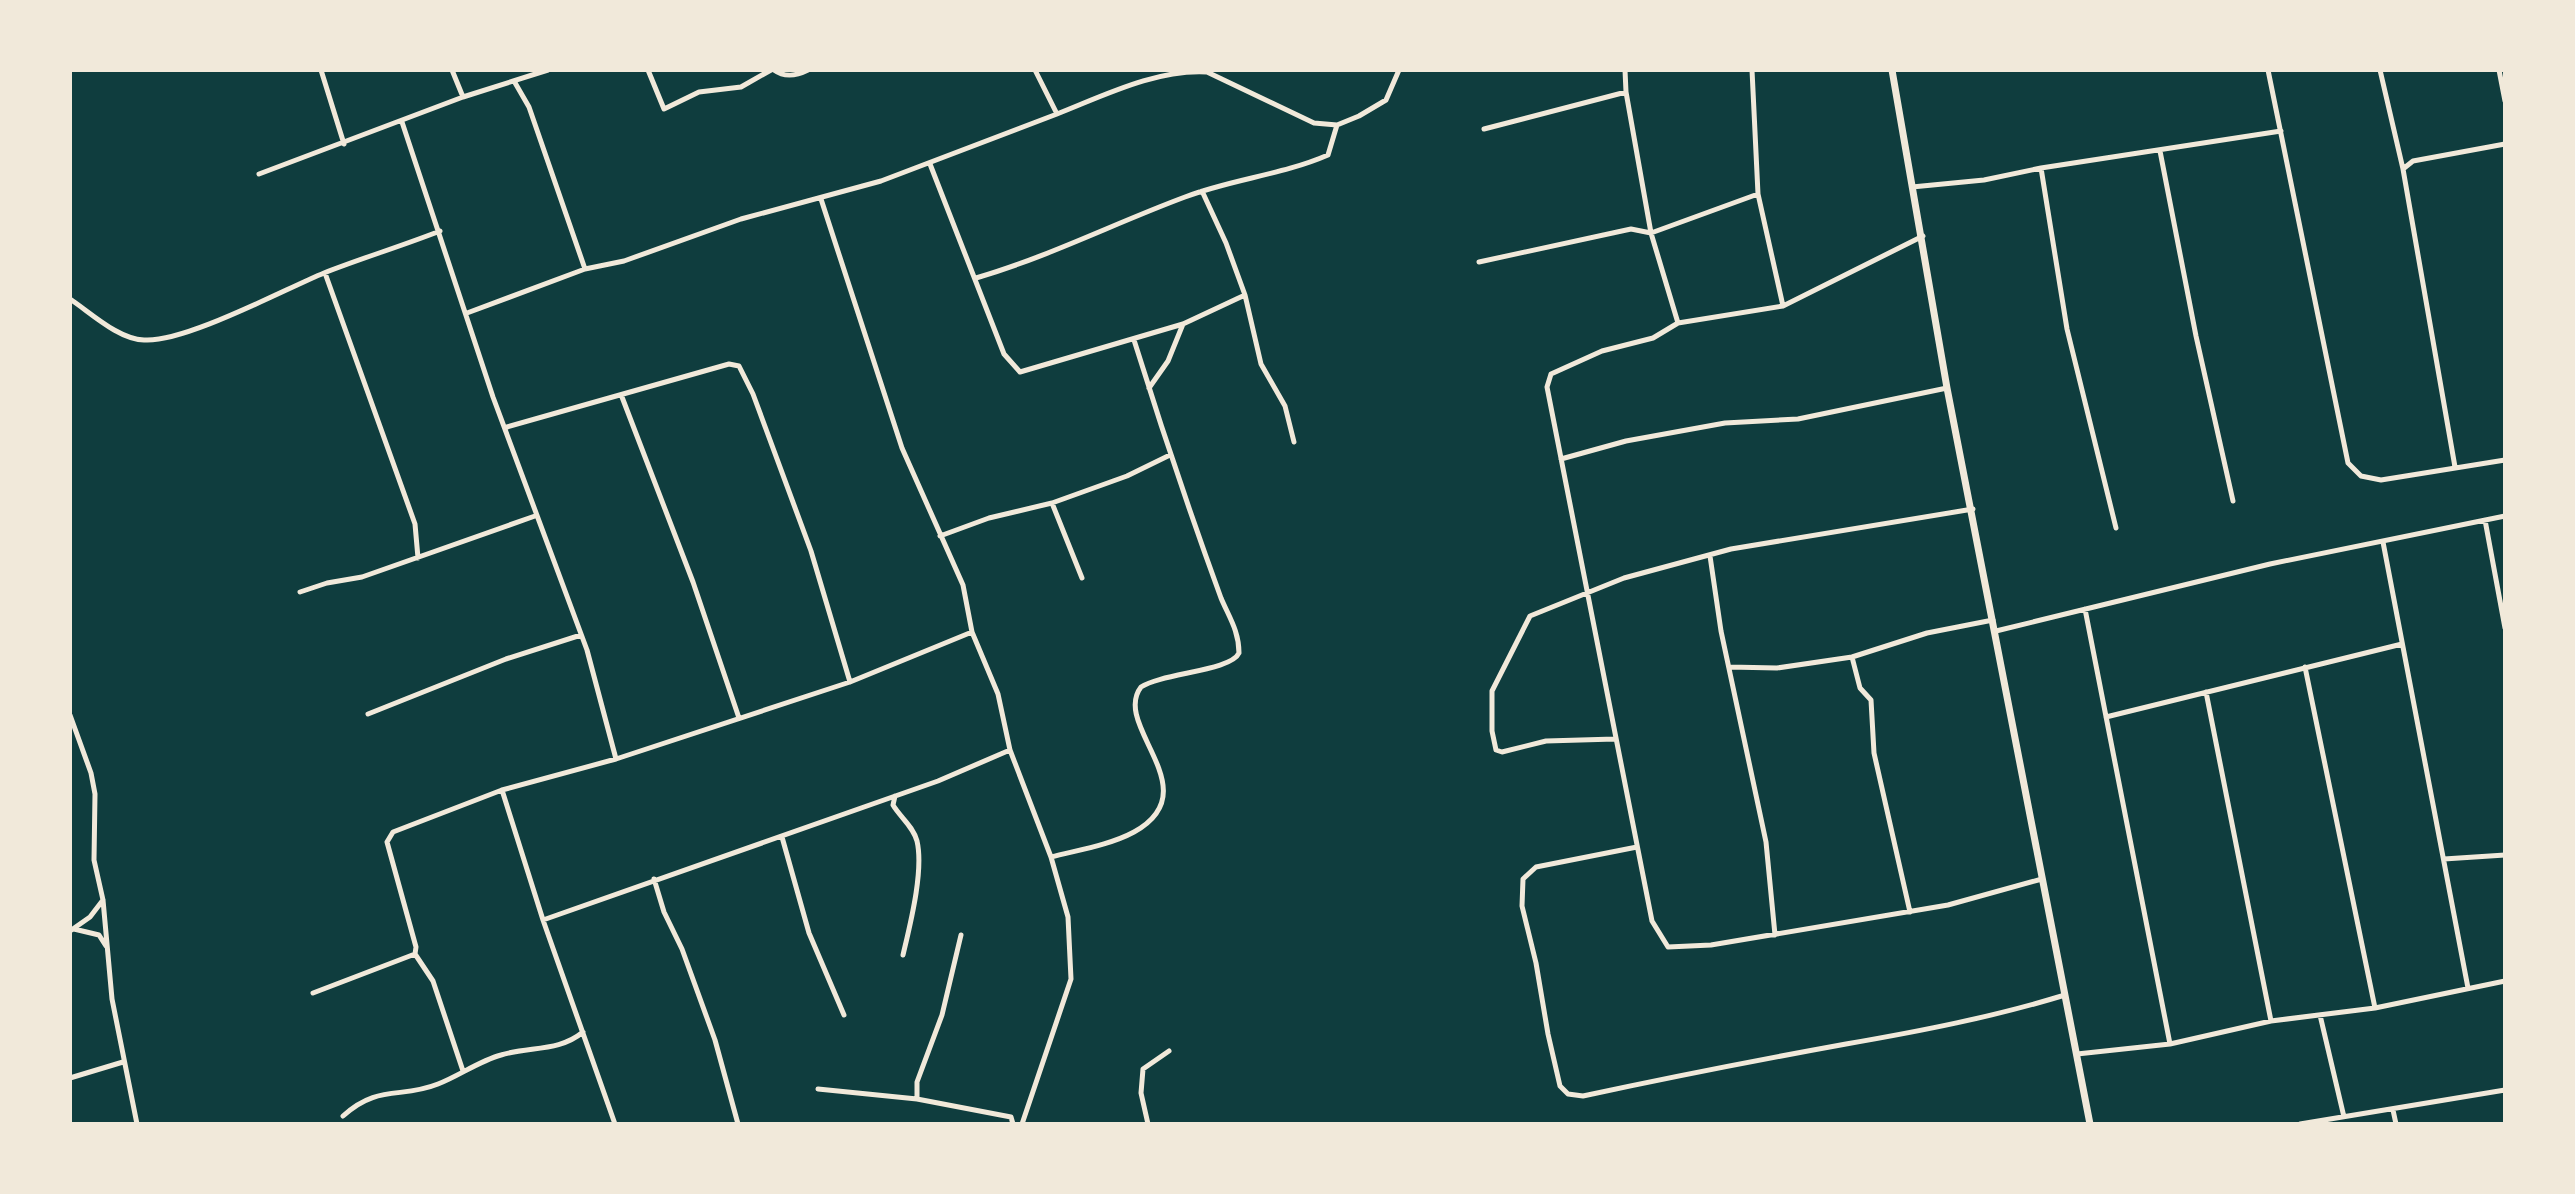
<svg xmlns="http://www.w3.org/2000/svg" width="2575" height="1194" font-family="Commissioner,sans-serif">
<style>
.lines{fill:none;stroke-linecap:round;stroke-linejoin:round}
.minor{stroke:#f1e9da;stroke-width:5}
.tertiary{stroke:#f1e9da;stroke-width:7}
</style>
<rect width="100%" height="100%" fill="#0f3d3e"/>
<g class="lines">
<path class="minor" d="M321,70L344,144
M452,70L463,97
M648,70L664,109L699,92L741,87L771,70
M774,70C785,78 796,76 808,70
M1035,70L1057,114C1103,96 1156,69 1207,72L1314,123L1337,125L1359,116L1386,100L1399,70
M1625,70L1626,92L1651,233L1678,323
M1752,70L1758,194L1783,306
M2268,70L2348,463L2361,476L2381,480L2505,460
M2380,70L2403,169
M2499,70L2505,101
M514,81L529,107L585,269
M402,122L493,397L587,650L616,759
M1484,129L1626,92
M2160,151L2196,336L2233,501
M930,164L1004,354L1020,372L1183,324L1245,295
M2041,168L2067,329L2116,528
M259,174L463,97L548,70
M1912,187L1984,180L2041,168L2281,131
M1202,191L1226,243L1245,295L1261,364L1285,406L1294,442
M821,199L902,448L963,585L972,632L998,694L1010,750L1051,857L1068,917L1071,979L1022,1124
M1923,236L1783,306L1678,323L1653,338L1602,351L1551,374L1547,387L1652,921L1668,947L1711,945L1948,905L2042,879
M1479,262L1631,229L1651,233L1758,194
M325,273L415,524L418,558
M976,278C1048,257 1115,223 1185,197C1232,179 1282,175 1328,155L1337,125
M70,299C91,313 118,339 144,340C184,343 283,290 324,273C362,258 402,246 440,231
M467,313L585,269L624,261L741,219L881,181L1057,114
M1149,388L1168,361L1183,324
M622,397L693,582L739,718
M507,427C581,406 654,385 729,364L739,366L753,394L811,551L850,682
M1561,459L1626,441L1725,423L1798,419L1947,388
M2455,467L2403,169L2413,161L2505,144
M1052,503L1082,578
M2485,520L2505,628
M940,536L989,518L1052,503L1127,476L1170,455
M2383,542L2468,988
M1710,556L1721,631L1766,842L1775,935
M300,592L327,583L362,577L535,516
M2085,609L2170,1044
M1996,631L2270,564L2505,516
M1852,657L1860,688L1871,700L1874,753L1910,912
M1729,667L1777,668L1852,657L1927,633L1993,620
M2305,667L2375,1008
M2206,692L2271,1021
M368,714L506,659L581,635
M70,715L91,773L95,794L94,860L103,900L112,999L137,1124
M2106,717L2402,644
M1615,739L1546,741L1502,752L1496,750L1492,731V691L1530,616L1624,578L1731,549L1973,509
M502,790L543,920L615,1124
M895,796L893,805C900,817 913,826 917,841C924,871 910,925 903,955
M782,837L809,933L844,1015
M1637,847L1536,867L1523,879L1522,906L1536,963L1548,1034L1560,1086L1568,1094L1583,1096C1671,1077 1758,1060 1846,1044C1921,1031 1993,1017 2065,995
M1051,857C1078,850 1110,845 1134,832C1210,790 1111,726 1141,687C1162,673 1231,671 1239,653C1239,631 1229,617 1221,598C1190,513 1161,427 1134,340
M2444,859L2505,855
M654,879L664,912L682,949L715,1040L738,1124
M543,920L938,781L1010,750
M74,929L99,935L106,946
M70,931L90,917L103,900
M313,993L415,954
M2320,1015L2344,1117
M2077,1054L2170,1044L2271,1021L2375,1008L2505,981
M463,1071L433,981L415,954L416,947L387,842L393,832L502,790L616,759L850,682L972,632
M70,1078L123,1062
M818,1089L917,1099L1011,1117L1013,1124
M917,1099V1082L942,1015L961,935
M2393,1110L2396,1124
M343,1116C378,1084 401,1099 438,1084C459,1076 479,1061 501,1055C530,1046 559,1052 583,1032
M1148,1124L1141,1093L1143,1069L1169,1051
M2300,1124L2505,1090"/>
<path class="tertiary" d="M1892,70L1947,388L2090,1124"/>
</g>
<rect width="2575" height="1194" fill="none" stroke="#f1e9da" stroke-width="144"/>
</svg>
